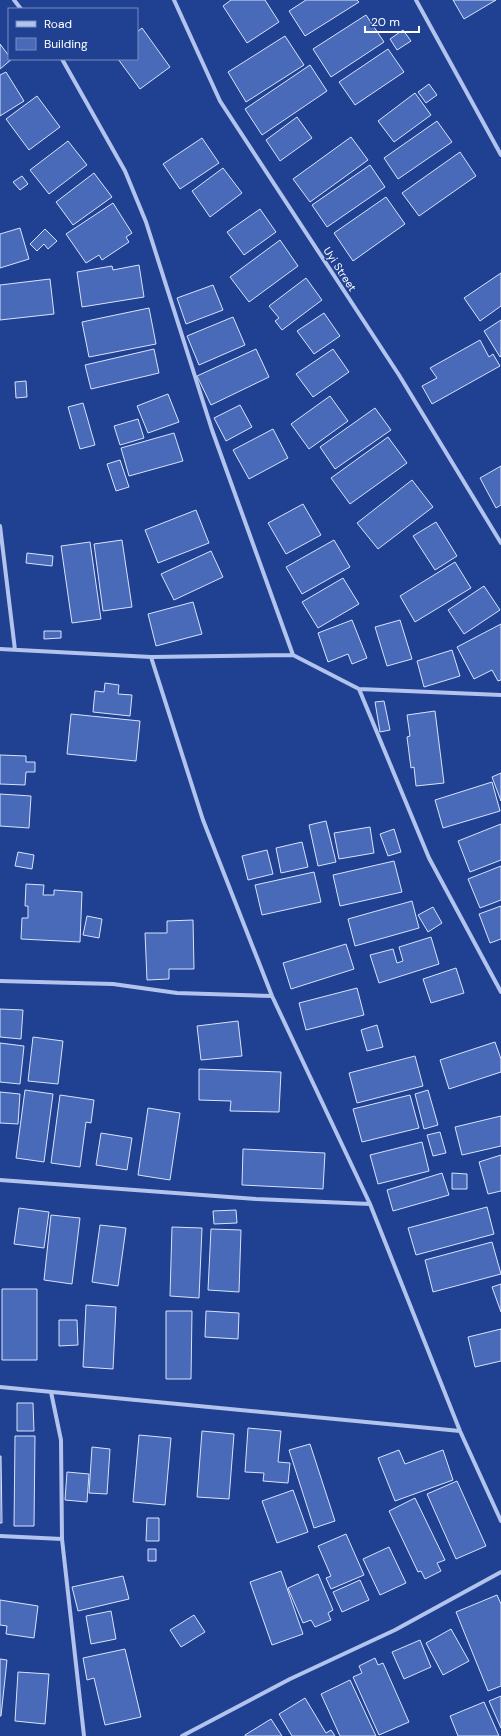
<svg xmlns="http://www.w3.org/2000/svg" width="501" height="1736" font-family="'DM Sans',sans-serif">
<style>
.building{fill:#496ab9;stroke:#d8e2fa}
.lines{fill:none;stroke-linecap:round;stroke-linejoin:round}
.street{stroke:#b2c4ed;stroke-width:4}
.labels{text-anchor:middle;dominant-baseline:central;stroke-width:3;stroke-linejoin:round;paint-order:stroke}
.street-label{font-size:11px;fill:#fff;stroke:#204192}
</style>
<rect width="100%" height="100%" fill="#204192"/>
<path class="building" d="M231,0H265L279,22L247,43L223,6Z
M306,0H357L359,2L305,36L289,11Z
M453,0H496L464,19Z
M366,15L384,42L331,77L313,49Z
M142,28L170,67L140,89L118,59H137V32Z
M403,30L411,41L397,50L390,39Z
M285,36L304,65L246,102L228,72Z
M0,44L9,56V59H12L0,69Z
M388,49L404,72L355,105L339,82Z
M310,65L327,91L262,135L245,109Z
M6,72L24,101L0,116V75Z
M429,84L437,95L426,103L418,92Z
M415,93L431,115L394,142L378,121Z
M37,96L60,127L29,150L6,119Z
M297,117L312,138L280,161L266,140Z
M437,121L452,142L398,179L384,158Z
M351,137L368,160L310,202L293,179Z
M202,138L219,163L180,189L163,164Z
M68,141L87,165L49,194L30,170Z
M460,152L476,176L419,216L402,193Z
M370,165L385,187L327,227L312,205Z
M223,168L242,193L210,217L192,191Z
M94,173L112,197L73,225L56,202Z
M22,176L28,184L20,190L13,182Z
M386,197L405,224L353,261L334,233Z
M113,203L132,233L126,237L129,242L102,260L99,255L86,263L66,234Z
M260,209L276,232L244,255L227,232Z
M20,228L29,259L0,268V234Z
M45,229L57,241L48,249L44,244L37,251L30,244Z
M280,240L298,266L249,302L230,277Z
M139,265L144,297L82,307L77,272L112,266L113,270Z
M501,273V306L480,321L464,298Z
M306,278L322,300L282,330L275,321L279,318L269,306Z
M50,279L54,314L0,320V285Z
M213,285L223,310L186,324L177,298Z
M149,308L156,344L89,357L82,322Z
M324,313L340,336L314,354L297,331Z
M233,317L245,345L199,365L187,336Z
M501,320V356L500,357L484,331Z
M480,340L489,357L493,354L500,366L432,404L422,386L437,378L430,368Z
M154,349L159,373L91,389L85,365Z
M256,349L269,377L211,405L197,376Z
M333,349L349,372L313,397L296,374Z
M26,381L27,397L16,398L15,382Z
M168,394L179,422L148,433L137,406Z
M330,396L348,421L309,449L291,424Z
M83,403L95,445L80,449L68,407Z
M240,405L252,427L226,441L214,418Z
M375,408L391,430L335,469L320,447Z
M138,419L144,438L120,445L114,426Z
M273,429L288,458L249,479L233,450Z
M174,433L183,461L129,476L121,448Z
M388,437L407,463L350,504L331,478Z
M120,460L129,487L116,491L107,464Z
M501,466V505L496,508L480,478Z
M412,480L433,507L378,549L357,523Z
M303,504L321,535L286,554L268,523Z
M196,510L209,543L158,563L145,530Z
M436,522L457,556L435,570L413,536Z
M122,540L132,607L103,611L94,544Z
M334,540L350,567L302,594L286,567Z
M90,542L101,619L72,623L61,546Z
M211,551L223,577L174,600L161,574Z
M27,553L53,556L52,566L26,563Z
M455,562L471,588L415,622L400,596Z
M343,578L359,604L318,628L302,602Z
M484,586L500,610L464,634L448,610Z
M193,602L202,634L156,646L148,614Z
M352,620L367,658L352,664L348,654L328,662L318,633Z
M400,620L412,659L387,666L375,627Z
M501,624V680L498,681L492,670L474,679L457,647Z
M44,631H61V638L44,639Z
M452,650L460,676L424,687L417,661Z
M105,683L119,685L118,694L132,695L130,716L93,712L95,691L104,692Z
M384,701L390,730L380,732L375,702Z
M435,711L444,783L416,786L414,767L411,768L407,737L410,736L407,715Z
M71,714L140,721L136,761L67,754Z
M0,755L26,756V762H35V772H26L25,785L0,784Z
M501,773V801L492,777Z
M492,782L500,811L443,828L435,800Z
M0,794L31,796L29,828L0,826Z
M326,821L336,862L318,866L309,825Z
M501,824V860L470,872L458,841Z
M370,827L374,853L339,859L334,833Z
M394,829L401,852L388,856L380,834Z
M302,842L308,867L281,873L276,848Z
M267,850L273,874L248,880L242,856Z
M18,852L34,855L32,869L15,866Z
M394,861L402,892L340,906L333,875Z
M501,866V900L480,908L468,879Z
M314,872L321,902L262,915L255,885Z
M26,884L44,885L43,895H54V890L82,892L80,942L21,939L22,918H28V906H25Z
M412,901L419,928L355,946L348,919Z
M501,906V939L490,943L479,914Z
M433,907L442,923L428,932L418,915Z
M87,916L102,919L99,938L83,935Z
M193,920L194,969H169V979L147,980L145,933H167V921Z
M431,937L439,964L379,983L370,955L393,949L397,963L403,961L399,947Z
M346,944L354,969L291,989L283,963Z
M456,968L464,993L431,1003L423,979Z
M357,988L364,1015L306,1030L299,1003Z
M0,1009L23,1010L21,1039L0,1037Z
M238,1021L242,1056L201,1060L197,1026Z
M377,1025L383,1047L367,1051L361,1030Z
M33,1037L63,1041L58,1084L28,1081Z
M495,1042L501,1059V1072L449,1089L440,1060Z
M0,1043L24,1046L20,1084L0,1082Z
M415,1056L423,1086L357,1103L349,1073Z
M199,1069L281,1072L279,1112L230,1111L231,1101L199,1100Z
M25,1090L53,1094L44,1162L16,1158Z
M428,1090L438,1125L424,1129L415,1094Z
M0,1092L20,1094L18,1124L0,1123Z
M60,1095L94,1100L91,1123L86,1122L80,1167L51,1163Z
M410,1095L419,1128L362,1142L353,1109Z
M148,1108L180,1113L170,1180L138,1175Z
M501,1116V1146L462,1155L455,1127Z
M440,1132L446,1153L433,1156L427,1135Z
M101,1133L132,1138L127,1170L96,1165Z
M422,1142L429,1171L378,1184L370,1155Z
M243,1149L325,1153L323,1189L242,1185Z
M501,1155V1191L488,1194L479,1162Z
M442,1173L449,1195L393,1211L387,1190Z
M452,1173L467,1174V1189H452Z
M487,1207L494,1234L416,1255L408,1228Z
M19,1208L49,1212L44,1248L14,1244Z
M236,1210L237,1223L214,1224L213,1211Z
M51,1215L80,1218L72,1284L44,1280Z
M100,1225L126,1228L118,1286L92,1282Z
M172,1227L202,1228L199,1298L170,1296Z
M211,1229L241,1230L239,1292L208,1290Z
M492,1242L501,1274L433,1292L425,1260Z
M501,1284V1312L492,1287Z
M2,1289H37V1360H2Z
M86,1305L116,1307L113,1369L83,1367Z
M166,1311H192L191,1379H166Z
M206,1311L239,1313L238,1339L205,1337Z
M59,1320H77L78,1345L59,1346Z
M501,1329V1361L475,1367L468,1337Z
M17,1403H33L34,1431H17Z
M248,1428L281,1431L278,1462L290,1463L288,1483L263,1481L264,1473L245,1472Z
M202,1431L234,1434L229,1499L197,1497Z
M139,1435L171,1438L165,1505L133,1502Z
M15,1436H35L34,1526H14Z
M310,1444L335,1521L314,1528L289,1450Z
M92,1447L110,1449L107,1494L89,1493Z
M399,1450L405,1464L443,1450L453,1480L395,1501L378,1458Z
M0,1456H1L2,1523H0Z
M67,1472L89,1474L87,1502L65,1500Z
M457,1481L486,1546L456,1559L427,1494Z
M293,1490L308,1532L277,1543L262,1501Z
M415,1498L445,1560L437,1563L441,1571L425,1579L421,1571L418,1572L389,1511Z
M147,1518H159V1541H146Z
M346,1534L364,1575L331,1589L326,1578L331,1576L318,1546Z
M389,1547L406,1583L380,1595L363,1559Z
M148,1549H156V1561H148Z
M281,1571L303,1634L272,1645L250,1582Z
M318,1574L333,1610L328,1613L331,1620L315,1627L311,1620L303,1623L288,1588Z
M123,1576L129,1599L78,1611L72,1587Z
M360,1580L369,1600L342,1612L333,1592Z
M497,1595L501,1604V1686L488,1691L456,1612Z
M0,1600L38,1606L34,1638L6,1634L7,1626L0,1625Z
M111,1611L116,1639L91,1644L86,1616Z
M194,1615L205,1632L181,1647L170,1630Z
M451,1629L469,1661L443,1675L426,1643Z
M420,1640L431,1667L404,1679L392,1652Z
M125,1649L141,1717L105,1725L94,1678L87,1680L83,1658Z
M375,1658L378,1665L383,1663L409,1722L379,1735L353,1677L362,1673L359,1666Z
M0,1659L7,1660L1,1716H0Z
M18,1672L49,1674L45,1724L15,1721Z
M350,1680L376,1736H340L321,1694Z
M501,1696V1728L489,1701Z
M305,1698L326,1733L331,1730L335,1736H292L279,1714Z
M484,1702L499,1736H458L450,1716Z
M271,1719L282,1736H245V1735Z"/>
<g class="lines">
<path class="street" d="M14,0L21,9
M174,0L220,101L399,375L501,543
M416,0L501,155
M62,59L125,171L146,222L212,430L293,655
M0,526L15,650
M0,649L151,657L293,655L359,689L501,695
M151,657L203,820L272,996L370,1204L460,1431L501,1521
M359,689L429,858L501,992
M0,981L113,984L177,993L272,996
M0,1180L256,1199L370,1204
M0,1387L460,1431
M51,1392L61,1440L62,1539L84,1736
M0,1536L62,1539
M182,1736L290,1679L395,1630L501,1572"/>
</g>
<g class="labels">
<g class="street-label">
<text transform="translate(340 269) rotate(57)">Uyi Street</text>
</g>
</g>
<rect x="8" y="8" width="130" height="52" fill="#204192" stroke="#798dbe"/>
<rect x="16" y="21" width="20" height="6" fill="#b2c4ed" stroke="#798dbe"/>
<text x="44" y="28" font-size="12" fill="#ffffff">Road</text>
<rect x="16" y="38" width="20" height="12" fill="#496ab9" stroke="#798dbe"/>
<text x="44" y="48" font-size="12" fill="#ffffff">Building</text>
<path d="M365 26v6h54v-6" fill="none" stroke="#ffffff" stroke-width="2"/>
<text x="371" y="26" font-size="12" fill="#ffffff" stroke="#204192" stroke-width="3" paint-order="stroke">20 m</text>
</svg>
